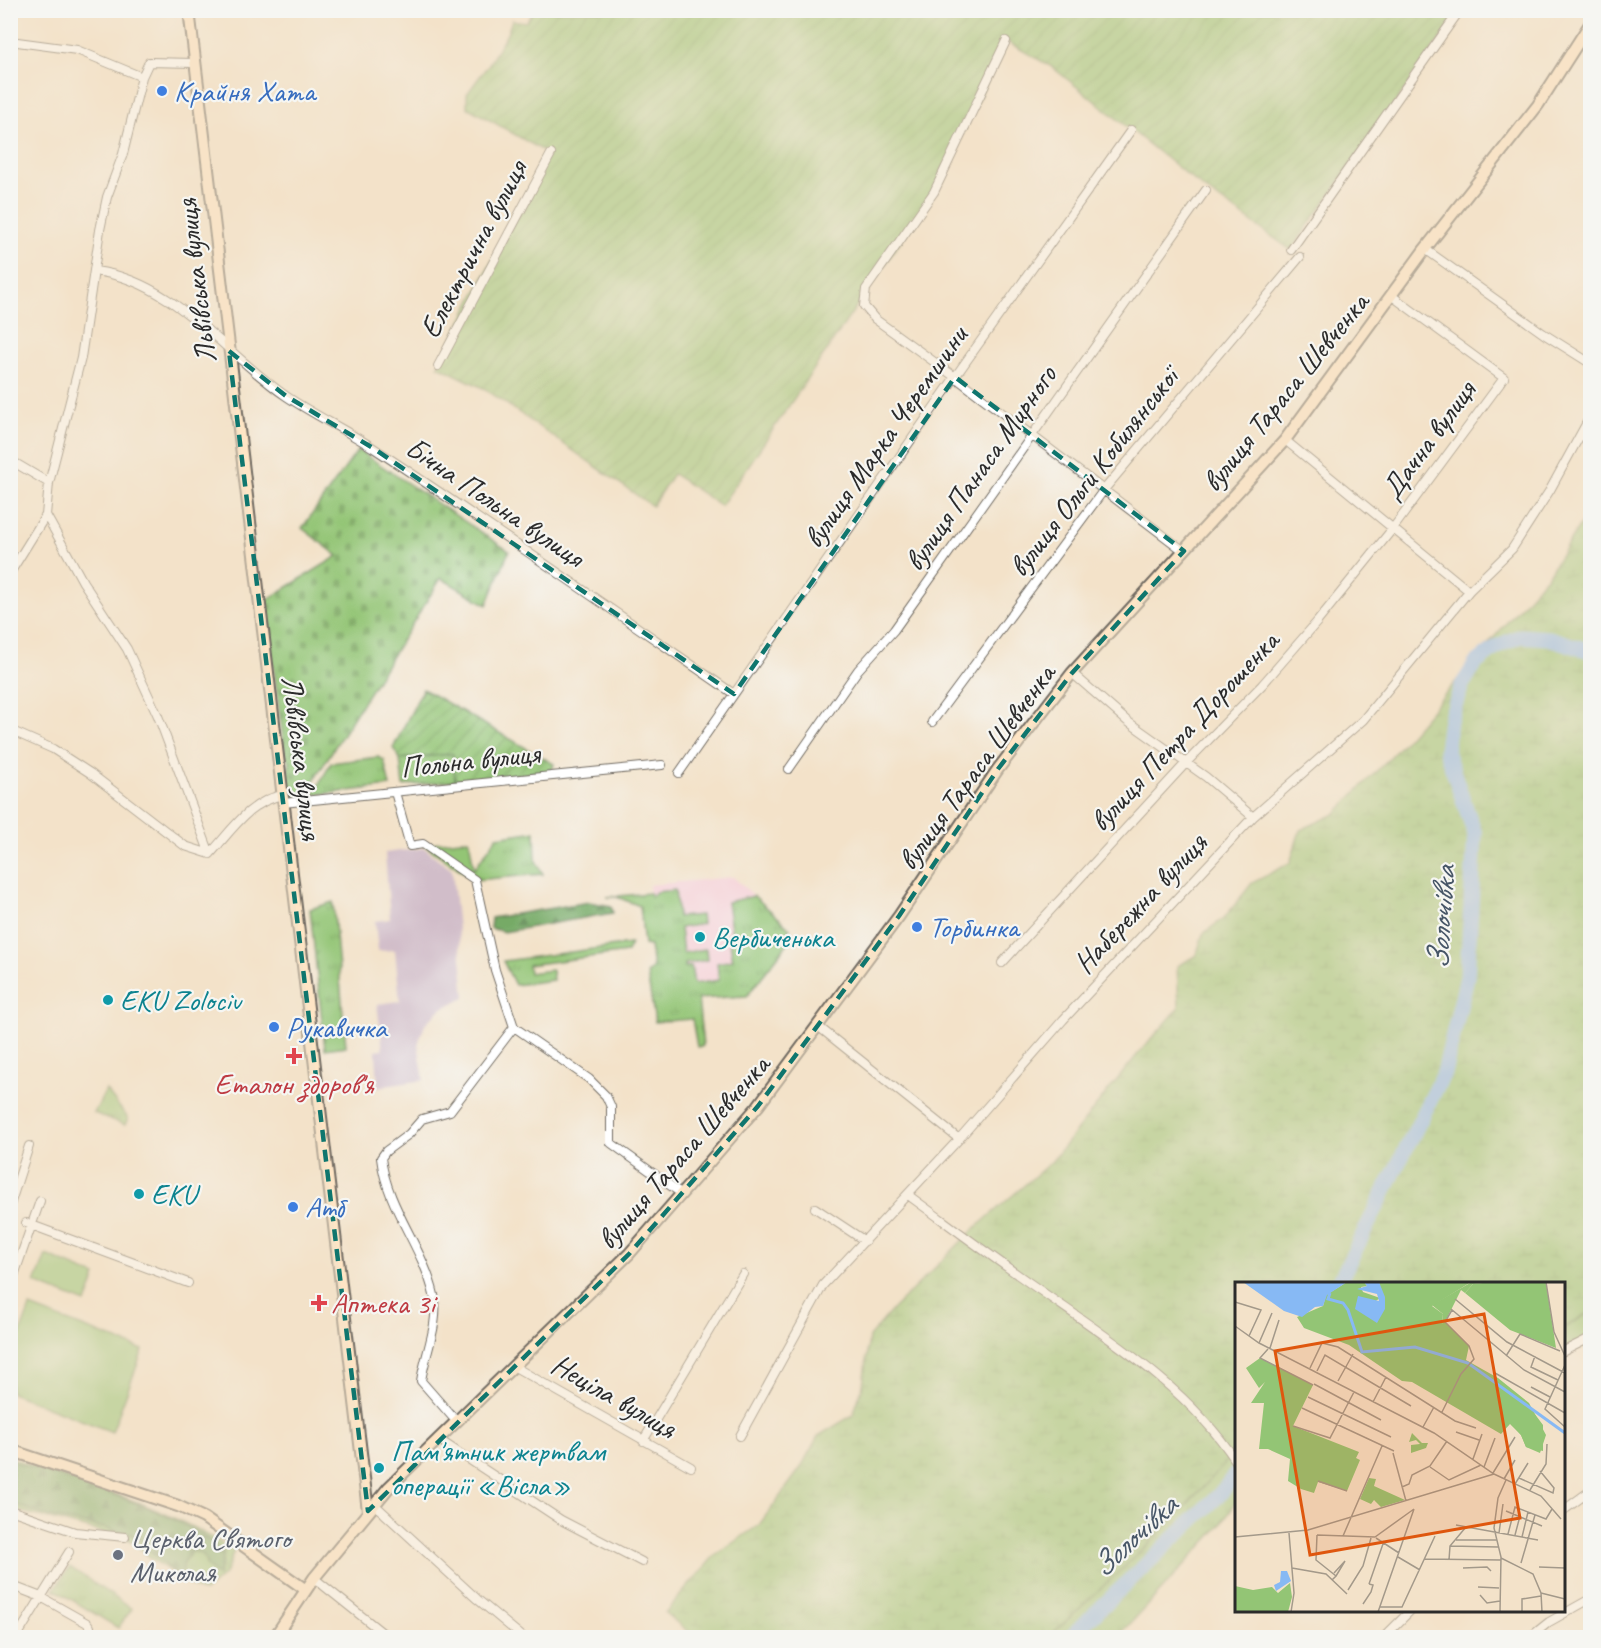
<svg xmlns="http://www.w3.org/2000/svg" width="1601" height="1648" font-family="Caveat,sans-serif">
<style>
.built{fill:#f6cfd6}
.industrial{fill:#d1bdc9}
.grass{fill:url(#grass-tufts);stroke:#5f7850;stroke-width:1.5}
.forest{fill:url(#forest-firs);stroke:#506a48;stroke-width:1.5}
.wetland{fill:url(#wetland-marsh);stroke:#5f7850;stroke-width:1.5}
.cemetery{fill:url(#cemetery-stones);stroke:#5f7850;stroke-width:1.5}
.garden{fill:url(#garden-furrows);stroke:#5f7850;stroke-width:1.5}
.pitch{fill:#93c575;stroke:#5f7850;stroke-width:1.5}
.lines{fill:none;stroke-linecap:round;stroke-linejoin:round}
.river{stroke:#87b9f4;stroke-width:15}
.street-casing{stroke:#716b62;stroke-width:10}
.secondary-casing{stroke:#716b62;stroke-width:14}
.street{stroke:#fff;stroke-width:8}
.secondary{stroke:#fee5c5;stroke-width:10}
.marked{fill:none;stroke:#0f766e;stroke-width:4.5;stroke-dasharray:12 8;stroke-linejoin:round}
.shop-dot{fill:#3f7fe0;stroke:#f6f6f2;stroke-width:2}
.culture-dot{fill:#0f9aa8;stroke:#f6f6f2;stroke-width:2}
.health-dot{fill:#e0444e;stroke:#f6f6f2;stroke-width:2}
.worship-dot{fill:#6b7280;stroke:#f6f6f2;stroke-width:2}
.labels{text-anchor:middle;dominant-baseline:central;stroke-width:4.5;stroke-linejoin:round;paint-order:stroke}
.shop-label{font-size:30px;fill:#366cbe;stroke:#f6f6f2;text-anchor:start}
.street-label{font-size:30px;fill:#2b2b2b;stroke:#f6f6f2}
.culture-label{font-size:30px;fill:#0d838f;stroke:#f6f6f2;text-anchor:start}
.health-label{font-size:30px;fill:#be3a42;stroke:#f6f6f2}
.worship-label{font-size:30px;fill:#5b616d;stroke:#f6f6f2;text-anchor:start}
.water-label{font-size:32px;font-style:italic;fill:#475667;stroke:#f6f6f2}
.inset-river{fill:none;stroke:#87b9f4;stroke-width:3}
.inset-road{fill:none;stroke:#a3998a;stroke-width:1.5}
.view{fill:#df570e;fill-opacity:0.15;stroke:#df570e;stroke-width:3}
.inset-edge{fill:none;stroke:#2b2b2b;stroke-width:3}
</style>
<defs>
<pattern id="grass-tufts" width="24" height="20" patternUnits="userSpaceOnUse" patternTransform="scale(1.5)"><rect width="24" height="20" fill="#93c575"/><path d="M3 7l-1-3M5 7V3M7 7l1-3M15 17l-1-3M17 17v-4M19 17l1-3" fill="none" stroke="#7fa965"/></pattern>
<pattern id="forest-firs" width="22" height="20" patternUnits="userSpaceOnUse" patternTransform="scale(1.5)"><rect width="22" height="20" fill="#76aa66"/><path d="M5 1l3.5 6h-7zM16 11l3.5 6h-7z" fill="#618b54"/></pattern>
<pattern id="wetland-marsh" width="20" height="14" patternUnits="userSpaceOnUse" patternTransform="scale(1.5)"><rect width="20" height="14" fill="#93c575"/><path d="M1 5h8M5 5V1M11 12h8M15 12V8" fill="none" stroke="#7fa965"/></pattern>
<pattern id="cemetery-stones" width="16" height="16" patternUnits="userSpaceOnUse" patternTransform="scale(1.5)"><rect width="16" height="16" fill="#93c575"/><path d="M2 7V4a2 2 0 0 1 4 0v3zM10 15v-3a2 2 0 0 1 4 0v3z" fill="#7fa965"/></pattern>
<pattern id="garden-furrows" width="10" height="10" patternUnits="userSpaceOnUse" patternTransform="scale(1.5)"><rect width="10" height="10" fill="#93c575"/><path d="M-1 1l2-2M0 10L10 0M9 11l2-2" fill="none" stroke="#7fa965"/></pattern>
</defs>
<rect width="100%" height="100%" fill="#f6f6f2"/>
<filter id="ink" filterUnits="userSpaceOnUse"><feTurbulence type="fractalNoise" baseFrequency=".0167" numOctaves="2"/><feDisplacementMap in="SourceGraphic" scale="12" xChannelSelector="R" yChannelSelector="G"/><feConvolveMatrix kernelMatrix="1 2 1 2 8 2 1 2 1" color-interpolation-filters="sRGB"/></filter>
<filter id="wash" filterUnits="userSpaceOnUse"><feTurbulence type="fractalNoise" baseFrequency=".008" numOctaves="4" result="noise"/><feDisplacementMap in="SourceGraphic" scale="24" xChannelSelector="R" yChannelSelector="G"/><feGaussianBlur stdDeviation="1.35" result="paint"/><feColorMatrix in="noise" values="0 0 0 0 0 0 0 0 0 0 0 0 0 0 0 0 0 1.4 0 .05"/><feComposite in="paint" operator="in"/></filter>
<g filter="url(#wash)">
<rect width="100%" height="100%" fill="#f3e2c9"/>
<path class="built" d="M733,877L790,928L785,935L791,939L747,996L698,999L651,901L649,885Z"/>
<path class="industrial" d="M424,848L452,870L465,998L442,1008L425,1024L418,1044L424,1080L378,1087L376,1050L383,1049L377,1004L400,1001L395,950L378,951L375,921L390,919L385,853Z"/>
<path class="grass" d="M378,757L384,760L390,786L313,795L331,763Z
M535,831L536,861L543,874L475,880L423,844L469,839L474,869L497,837Z
M675,890L678,917L701,915L702,924L680,928L683,953L706,949L707,960L685,964V967L691,966L694,984L719,980L717,963L733,960L730,943L733,942L727,902L754,896L790,928L785,935L791,939L747,996L698,999L703,1046L697,1047L692,1019L655,1022L647,973L653,968L650,946L644,945L640,906L617,897H607L650,893L651,897L656,892Z
M333,902L346,1046L325,1049L310,909Z
M631,944L627,952L528,965L529,973L552,970L553,980L515,985L503,961Z
M106,1090L128,1118L125,1125L94,1113Z
M1590,1312V1338L1564,1351V1328Z
M1236,1419V1502L1221,1525L1118,1637L1008,1638Z
M11,1458C87,1484 166,1506 234,1551L225,1574L205,1592L199,1591L152,1559L128,1539L11,1509Z
M70,1567L132,1609L118,1628L54,1589Z"/>
<path class="forest" d="M589,902L611,906L613,913L504,932L490,928L491,918Z
M11,1461C68,1480 184,1511 224,1553L218,1576L207,1566L203,1555L193,1551L184,1561L182,1574L179,1577L131,1534L47,1516L11,1503Z"/>
<path class="wetland" d="M1590,510V1312L1564,1328V1284H1236V1446L1224,1465L1159,1534L1049,1637H695L665,1613L715,1555L759,1525L800,1469L818,1436L853,1415L863,1385L869,1337L894,1308L973,1230L1052,1161L1137,1055L1179,1008L1177,966L1196,956L1203,934L1225,917L1252,883L1290,863L1300,830L1335,814L1395,752L1547,576Z"/>
<path class="cemetery" d="M358,450L509,551L487,605L441,578L304,796L290,797L287,777L290,762L285,755L265,601L338,556L302,528Z"/>
<path class="garden" d="M534,11H1460L1291,250L1206,190L1052,67L1006,41L934,192L721,506L673,474L652,506L485,389L438,366L547,153L467,107V94L489,64L507,34L512,20L526,22Z
M423,689L554,764L552,771L455,781L452,754L400,759L393,748Z"/>
<path class="pitch" d="M453,754L455,781L403,786L400,759Z
M46,1255L96,1276L86,1303L35,1283Z
M30,1307L143,1350L112,1432L11,1393V1358Z"/>
<g class="lines">
<path class="river" d="M1338,1284L1444,1073L1467,977L1475,834L1446,751L1450,720L1462,685L1476,663L1498,646L1520,636L1549,638L1590,651
M1069,1638L1219,1495L1236,1474"/>
</g>
</g>
<g filter="url(#ink)">
<g class="lines">
<g class="street-casing">
<path id="street" d="M10,41L77,50L142,77
M1006,41L934,192L866,289L864,306L875,319L955,377L1184,551
M193,63L149,62L142,77L123,154L107,197L100,230L81,358L49,483L46,515L83,582L127,649L158,716L210,854
M1425,249L1544,334L1590,363
M1291,250L1460,10
M95,271C174,281 224,353 286,396C314,415 346,430 375,449C496,529 615,612 734,694
M438,366L551,154
M1285,440L1469,591
M10,460L49,483
M10,573L46,515
M1072,673L1127,721L1206,777L1253,817
M932,722L1103,491L1300,257
M10,730L53,749L90,773L185,846L210,854
M789,769L858,670L894,630L1206,190
M679,773L955,377L1131,130
M395,792L410,846L423,844L475,880L495,970L514,1027L589,1079L606,1096L611,1107V1143L682,1194
M283,803L662,765
M210,854C232,830 249,802 282,795
M1002,963L1185,764L1262,685L1317,622L1394,527L1504,378L1392,296
M819,1027L959,1139
M908,1195C952,1227 996,1260 1041,1291C1111,1340 1189,1389 1236,1461
M10,1205L29,1146
M815,1208L865,1241
M26,1223L188,1283
M10,1287L40,1201
M1564,1351L1590,1338
M513,1366L691,1467
M456,1421L421,1381C425,1354 440,1322 434,1295C423,1247 387,1208 381,1158L386,1151L409,1134L422,1119L450,1111L514,1027
M740,1436L823,1285L959,1139L1063,1020L1253,817L1363,720L1469,591L1512,549L1550,490L1590,417
M438,1439L561,1520L642,1562
M643,1441L743,1274
M374,1504L477,1599L524,1638
M10,1510L75,1532L125,1537
M1564,1510L1590,1491
M314,1578L389,1638
M10,1585L41,1597L87,1623L90,1627L86,1638
M280,1628L290,1638
M16,1638L69,1552
M1383,1638L1411,1610
M1529,1638L1549,1622L1590,1599"/>
</g>
<g class="secondary-casing">
<path id="secondary" d="M189,10L368,1511
M10,1450L178,1506L204,1518L306,1590
M274,1638L314,1578L389,1487L629,1254L758,1106L899,916L998,769L1072,673L1285,440L1425,249L1538,105L1590,24"/>
</g>
<use href="#street" class="street"/>
<use href="#secondary" class="secondary"/>
</g>
</g>
<path d="M0 0H1601V1648H0ZM229,351L286,396L373,448L734,694L955,377L1184,551L1072,673L998,769L899,916L758,1106L629,1254L368,1511Z" fill="#f3e2c9" fill-opacity=".55" fill-rule="evenodd"/>
<path class="marked" d="M229,351L286,396L373,448L734,694L955,377L1184,551L1072,673L998,769L899,916L758,1106L629,1254L368,1511Z"/>
<g class="shop-dot">
<circle cx="162" cy="91" r="6"/>
<circle cx="917" cy="927" r="6"/>
<circle cx="274" cy="1027" r="6"/>
<circle cx="293" cy="1207" r="6"/>
</g>
<g class="culture-dot">
<circle cx="700" cy="937" r="6"/>
<circle cx="108" cy="1000" r="6"/>
<circle cx="139" cy="1194" r="6"/>
<circle cx="379" cy="1468" r="6"/>
</g>
<g class="health-dot">
<path d="M291 1047h6v6h6v6h-6v6h-6v-6h-6v-6h6z"/>
<path d="M316 1294h6v6h6v6h-6v6h-6v-6h-6v-6h6z"/>
</g>
<circle class="worship-dot" cx="118" cy="1555" r="6"/>
<g class="labels">
<g class="shop-label">
<text x="174" y="91">Крайня Хата</text>
<text x="929" y="927">Торбинка</text>
<text x="286" y="1027">Рукавичка</text>
<text x="305" y="1207">Атб</text>
</g>
<g class="street-label">
<text transform="translate(473 249) rotate(-62)">Електрична вулиця</text>
<text transform="translate(196 281) rotate(-97)">Львівська вулиця</text>
<text transform="translate(1285 392) rotate(-51)">вулиця Тараса Шевченка</text>
<text transform="translate(885 437) rotate(-55)">вулиця Марка Черемшини</text>
<text transform="translate(1428 440) rotate(-54)">Дачна вулиця</text>
<text transform="translate(980 468) rotate(-55)">вулиця Панаса Мирного</text>
<text transform="translate(1093 472) rotate(-52)">вулиця Ольги Кобилянської</text>
<text transform="translate(495 502) rotate(34)">Бічна Польна вулиця</text>
<text transform="translate(1184 731) rotate(-47)">вулиця Петра Дорошенка</text>
<text transform="translate(302 758) rotate(83)">Львівська вулиця</text>
<text transform="translate(470 760) rotate(-6)">Польна вулиця</text>
<text transform="translate(976 767) rotate(-54)">вулиця Тараса Шевченка</text>
<text transform="translate(1140 903) rotate(-47)">Набережна вулиця</text>
<text transform="translate(683 1152) rotate(-49)">вулиця Тараса Шевченка</text>
<text transform="translate(614 1396) rotate(30)">Неціла вулиця</text>
</g>
<g class="culture-label">
<text x="712" y="937">Вербиченька</text>
<text x="120" y="1000">EKU Zolociv</text>
<text x="151" y="1194">EKU</text>
<text x="391" y="1451">Пам'ятник жертвам<tspan x="391" dy="34">операції «Вісла»</tspan></text>
</g>
<g class="health-label">
<text x="294" y="1084">Еталон здоров'я</text>
<text x="331" y="1303" text-anchor="start">Аптека 3і</text>
</g>
<g class="worship-label">
<text x="130" y="1538">Церква Святого<tspan x="130" dy="34">Миколая</tspan></text>
</g>
<g class="water-label">
<text transform="translate(1441 918) rotate(-86)">Золочівка</text>
<text transform="translate(1134 1536) rotate(-43)">Золочівка</text>
</g>
</g>
<g transform="translate(1235 1282)">
<rect width="330" height="330" fill="#f3e2c9"/>
<path d="M257,0L238,2L230,11L226,8L210,40L234,64L231,78L263,96L294,121L311,153L305,171L291,165L286,153L224,82L207,41L208,32L197,23L235,1ZM177,151L187,161H193L191,166L176,171V175V163L185,162L181,158L174,160Z" fill="#93c575"/>
<path d="M112,0H129L132,4L126,5L128,10L145,16L138,21L123,15L126,29L142,40L147,14L144,0H236L197,24L208,32L207,41L225,60L226,80L296,127L308,143V169L291,165L286,153L275,142L266,152L177,100L167,99L114,63L69,46L62,35L88,24L91,13Z" fill="#93c575"/>
<path d="M134,196L141,197L139,204L170,218L146,225L139,218L136,222L125,217Z" fill="#93c575"/>
<path d="M257,0H311L321,66L275,48L230,11L238,2ZM25,76L78,103L58,144L124,170L121,176L125,178L112,209L83,200L79,211L66,207L53,199L55,177L33,167H24L29,121H16L30,100L24,106L11,86ZM55,301L57,315L53,330H0V304L18,308L37,305L43,311Z" fill="#93c575"/>
<path d="M8,0H112L92,13L88,24L80,25L67,35L49,29ZM129,0H144L150,15V27L142,41L120,27L123,14L144,19L142,12L122,7L132,4ZM46,289H52L56,299L41,309L39,303L45,300Z" fill="#87b9f4"/>
<path class="inset-river" d="M95,11L93,17L108,21L113,28L127,70L180,65L233,81L330,151"/>
<path class="inset-road" d="M311,0L319,50L330,74M220,17L272,60L330,91M0,20L26,28L14,54M216,27L289,88L330,110M0,44L24,61L199,151L259,192L306,214L326,237M24,61L37,31M35,66L44,38M33,67L25,76L78,103M271,74L285,52L325,69M300,74L296,85L323,98M330,83L310,127L330,145M75,86L87,61L103,65L220,139L241,146M82,89L90,73L176,124M260,91L330,131M103,99L118,72M79,102L146,138M296,105L315,115M73,115L156,155M138,120L151,95M67,126L159,169M207,130L226,92L239,77L234,64L210,40L217,28M58,144L95,156L119,110M188,145L199,125M221,150L244,158M158,171L171,219M238,177L247,152M195,185L214,198L246,183M249,185L260,156M258,191L280,155M284,196L318,211L319,206L305,189M269,197L280,178M83,199L112,209M280,202L293,181M167,205L174,202L177,193L195,184L212,159M295,208L311,182L312,162M271,229L307,244M221,243L303,258M54,251L59,311L56,330M264,251L268,222M273,252L280,225L311,237L317,227M82,253L140,255L179,227M82,253L81,278L101,294L97,298M280,253L285,234M108,254L147,164M0,255L73,248L259,192M287,255L293,230M141,256L164,271M221,258H262M215,264L263,265M163,275L185,288M266,276L298,292L306,311L307,330M189,277L266,278M214,278L215,264L231,245M286,281L300,233M304,285L330,286M57,286L91,292L112,312M228,286L252,285L256,289M99,291L110,279L101,294M134,302L149,259M243,305L264,306M113,308L128,284L136,256M306,311L330,317M245,313L252,321L265,319M128,322L136,310L138,303L134,302M145,325H167L200,254M143,330L179,227M265,330L266,275L259,246L263,216L271,198M287,330V317L306,314"/>
<path class="view" d="M249,32L285,236L75,273L40,69Z"/>
<rect width="330" height="330" class="inset-edge"/>
</g>
<rect width="1601" height="1648" fill="none" stroke="#f6f6f2" stroke-width="36"/>
</svg>
